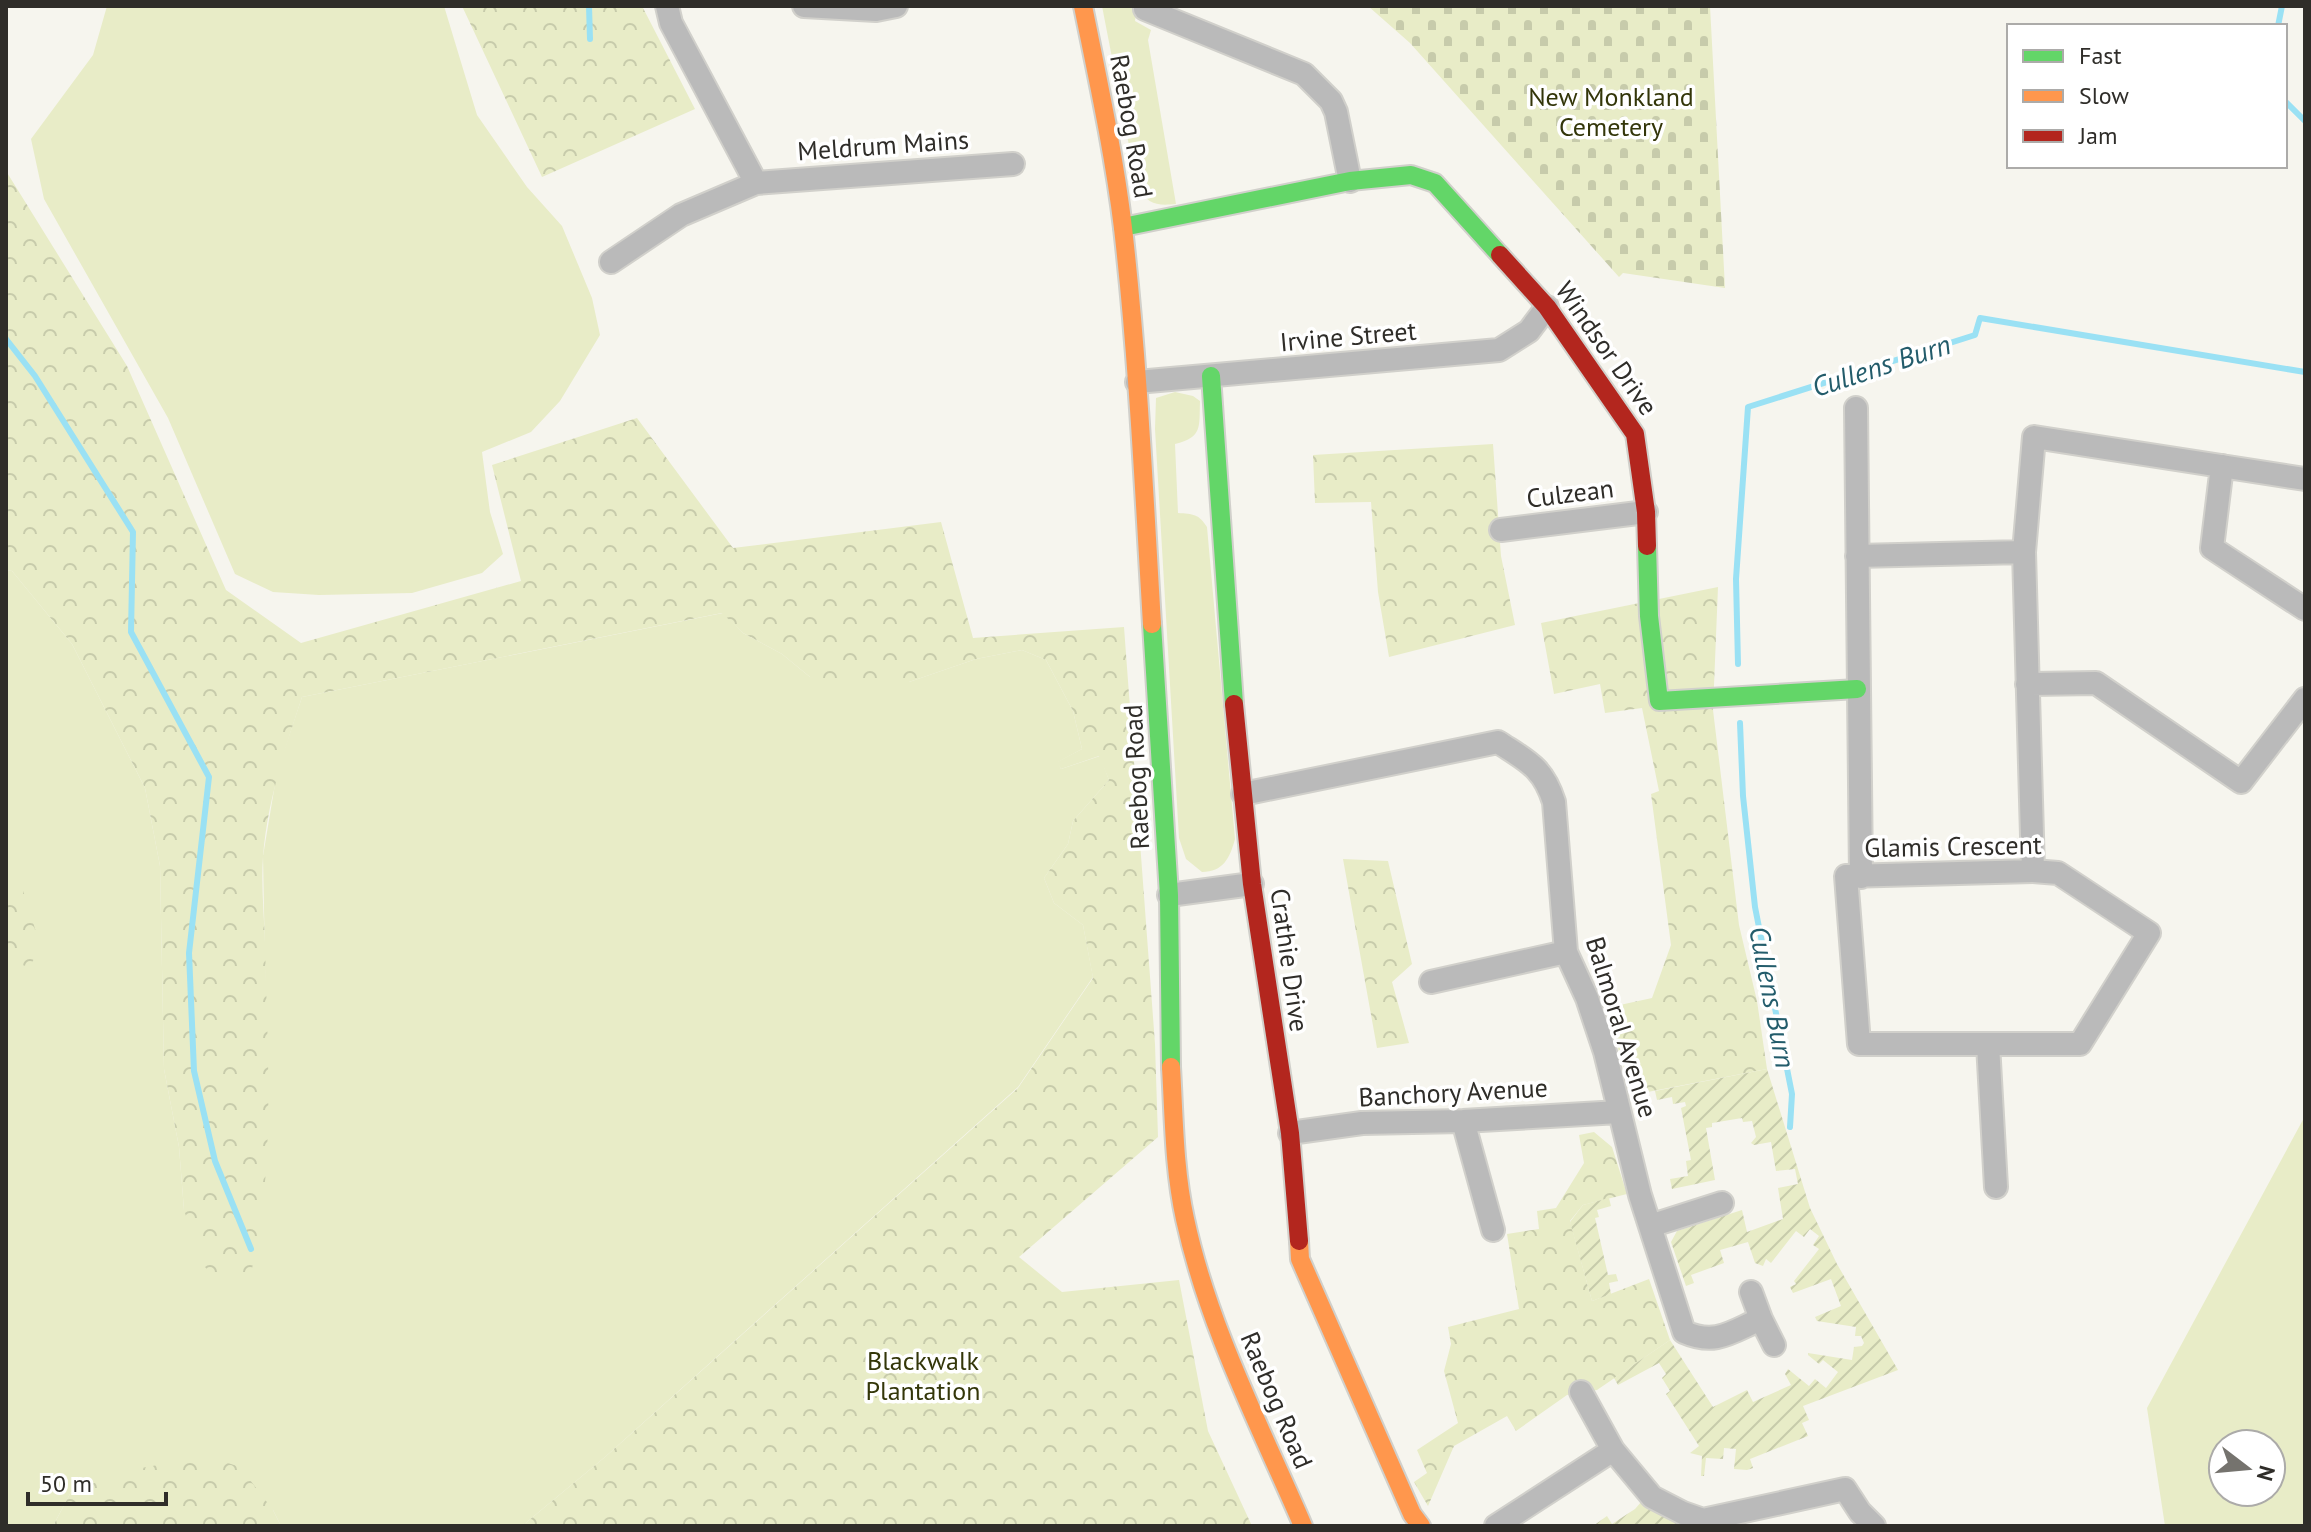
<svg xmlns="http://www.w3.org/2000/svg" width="2311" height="1532" font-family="'PT Sans',sans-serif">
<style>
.grass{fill:#e8ecc7;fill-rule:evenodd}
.forest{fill:url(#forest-crowns)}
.cemetery{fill:url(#cemetery-stones)}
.garden{fill:url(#garden-furrows)}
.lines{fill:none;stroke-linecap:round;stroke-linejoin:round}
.stream{stroke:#9ae1f4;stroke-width:6}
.street-casing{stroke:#d1d0cb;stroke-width:26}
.fast-casing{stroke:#d1d0cb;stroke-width:22}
.slow-casing{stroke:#d1d0cb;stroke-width:22}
.jam-casing{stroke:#d1d0cb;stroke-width:22}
.street{stroke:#bababa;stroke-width:22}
.fast{stroke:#63d668;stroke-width:18}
.slow{stroke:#ff974d;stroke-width:18}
.jam{stroke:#b3261e;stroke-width:18}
.labels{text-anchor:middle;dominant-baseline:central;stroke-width:7;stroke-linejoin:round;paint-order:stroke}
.park-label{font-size:26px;fill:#333609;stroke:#fff}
.street-label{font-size:26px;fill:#2f2d29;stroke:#fff}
.water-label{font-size:28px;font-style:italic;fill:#235c6b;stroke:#fff}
</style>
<defs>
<pattern id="forest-crowns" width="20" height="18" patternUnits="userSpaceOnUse" patternTransform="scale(2)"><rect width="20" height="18" fill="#e8ecc7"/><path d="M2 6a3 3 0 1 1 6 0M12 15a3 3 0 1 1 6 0" fill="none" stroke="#c7cbab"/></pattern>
<pattern id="cemetery-stones" width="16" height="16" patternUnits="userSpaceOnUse" patternTransform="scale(2)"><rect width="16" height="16" fill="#e8ecc7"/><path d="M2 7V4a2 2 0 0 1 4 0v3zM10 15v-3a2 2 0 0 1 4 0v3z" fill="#c7cbab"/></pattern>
<pattern id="garden-furrows" width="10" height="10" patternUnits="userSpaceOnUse" patternTransform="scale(2)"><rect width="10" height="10" fill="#e8ecc7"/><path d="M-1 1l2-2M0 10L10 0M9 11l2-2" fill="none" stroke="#c7cbab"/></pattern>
</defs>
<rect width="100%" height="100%" fill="#f6f5ee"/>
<path class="grass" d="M107,6H444L477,115L527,187L562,226L592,298L600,335L560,401L531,432L482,452L490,512L503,554L482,573L412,593L319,595L273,592L235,574L168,418L44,199L31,139L93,55Z
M1102,6H1137L1135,21L1151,30L1148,40L1176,204C1156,206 1148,204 1137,187Z
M1175,392L1193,396L1200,401C1199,427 1203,437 1175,444L1178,513C1193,514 1199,514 1207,527L1235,839C1230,858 1223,872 1202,872L1186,859L1179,838L1155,429L1156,398Z
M6,570L12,571L72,644L145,788L160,866L164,1069L179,1147L184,1210L267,1070L263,856L277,772L302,697L723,613L743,633L782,654L810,677L909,682L976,659L1022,650L1046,660L1073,711L1082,749L1058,762L1061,769L1100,756L1109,780L1073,821L1068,844L1044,878L1054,903L1083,925L1093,977L1018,1087L605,1457L522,1526H281L273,1510L71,1492L53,1526H6Z
M2305,1116V1526H2165L2147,1408ZM2271,1444V1492H2223V1444Z"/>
<path class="forest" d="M462,6H642L695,109L542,177Z
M6,171L127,366L226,590L301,643L521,581L492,465L637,418L733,548L941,522L973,638L1124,627L1155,1044L1158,1137L1019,1257L1062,1292L1179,1280L1208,1431L1252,1526H522L605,1457L1018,1088L1093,978L1083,925L1054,903L1044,878L1068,844L1073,821L1109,780L1099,756L1061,769L1057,762L1082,749L1073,711L1046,660L1022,650L976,659L909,682L844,689L810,677L782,654L743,633L722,613L302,697C285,749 267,802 263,857C261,884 264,914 265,942C267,1053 277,1172 249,1281L218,1283L201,1262L184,1210L179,1147L164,1069L160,866L145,788L72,644L12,571L6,570Z
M1493,444L1501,556L1515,625L1389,657L1378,592L1371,502L1315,503L1313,455Z
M1718,587L1713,710L1739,925L1757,1001L1767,1069L1632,1095L1606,1008L1652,998L1671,945L1651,794L1659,791L1642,708L1605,713L1600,684L1554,694L1541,623Z
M1343,859L1388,861L1412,964L1392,982L1409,1043L1377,1048Z
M6,871L22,887L41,948L29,967L6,960Z
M1594,1132L1612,1147L1627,1194L1583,1205L1570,1221L1592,1301L1649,1279L1670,1340L1597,1390L1567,1395L1516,1431L1507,1416L1454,1446L1428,1506L1414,1482L1427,1473L1417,1450L1458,1423L1444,1371L1451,1344L1448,1327L1519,1309L1507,1234L1539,1229L1537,1211L1556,1208L1584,1163L1579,1135Z
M207,1456L240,1467L273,1510L281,1526H53L71,1492L125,1471Z"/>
<path class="cemetery" d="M1368,6H1710L1725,288L1623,273L1619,277L1410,43Z"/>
<path class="garden" d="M1767,1069L1810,1208L1837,1264L1898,1370L1803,1406L1809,1420L1802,1423L1808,1436L1750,1459L1753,1468L1747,1470L1734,1469L1736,1449L1724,1448L1723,1459L1706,1458L1704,1476H1701L1702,1456L1690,1453L1699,1446L1666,1394L1670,1391L1662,1378L1666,1374L1659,1363L1618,1385L1614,1378L1670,1340L1713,1407L1747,1390L1753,1402L1791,1385L1785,1374L1788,1369L1809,1386L1815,1379L1826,1388L1838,1372L1823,1360L1819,1364L1808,1355V1353L1852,1360L1854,1347L1862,1346L1864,1343L1861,1336H1855L1856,1327L1817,1321L1815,1317L1841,1306L1831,1279L1793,1293L1790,1287L1796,1284L1794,1281L1819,1249L1813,1245L1819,1236L1810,1229L1804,1237L1796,1231L1771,1263L1766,1259L1763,1266L1755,1263L1748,1242L1720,1250L1724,1263L1691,1275L1694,1283L1686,1286L1671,1242L1677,1231L1742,1210L1747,1232L1783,1219L1778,1188L1798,1184L1795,1169L1776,1171L1771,1142L1754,1145L1751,1143L1756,1137L1752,1121L1743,1122L1742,1118L1712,1123V1127L1706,1128L1715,1180L1672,1189L1670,1179L1688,1176L1686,1161L1691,1160L1681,1108L1686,1106L1685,1102L1673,1104L1672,1097L1657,1100L1655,1091Z
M1609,1198L1611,1206L1597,1210L1599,1217L1595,1218L1596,1222L1608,1275L1616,1274L1618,1281L1609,1283L1611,1294L1592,1301L1570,1222L1583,1205Z
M1642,1501L1688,1526H1593L1607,1516L1612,1524L1635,1509Z"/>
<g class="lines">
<path class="stream" d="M589,6L590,39
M2278,26L2282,6
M2285,101L2305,121
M6,339L35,376L133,532L131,632L209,777L189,953L194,1071L215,1161L251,1249
M1738,664L1736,579L1748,407L1975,335L1980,318L2305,372
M1740,723L1743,796L1755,907L1792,1094L1790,1127"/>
<g class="street-casing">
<path id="street" d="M667,6L671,23L756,183
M804,6L876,10L896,6
M1145,9L1304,74L1331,101L1336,112L1350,181
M611,262L681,215L756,183L1013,164
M1137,382L1499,350L1529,331L1547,307
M1856,408L1861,877
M2222,466L2212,548L2305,609
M1501,530L1646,512
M1857,556L2024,552
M2027,684L2096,683L2241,782L2305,699
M1243,794L1498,742C1527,761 1543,767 1554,802L1566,952L1587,998L1605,1052L1640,1195L1684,1332C1716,1346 1731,1332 1761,1319L1751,1292
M2033,871L2058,873L2149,933L2080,1044H1859L1846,876Z
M2033,871L2024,552L2034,437L2305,479
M1169,895L1252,884
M1431,982L1566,952
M1988,1044L1996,1187
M1463,1121L1493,1230
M1290,1133L1362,1123L1463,1121L1619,1112
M1650,1226L1722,1203
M1761,1319L1774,1345
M1581,1392L1613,1450L1652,1497L1683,1513L1703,1520L1845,1489L1860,1512L1874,1526
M1496,1526L1613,1450"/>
</g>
<g class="fast-casing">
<path id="fast" d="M1123,227L1350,181L1411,175L1435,183L1500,255
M1211,376L1234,704
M1647,546L1649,616L1659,701L1857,689
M1152,624L1169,895L1171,1067"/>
</g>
<g class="slow-casing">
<path id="slow" d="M1083,6C1098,80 1114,154 1123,228C1138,359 1144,492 1152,624
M1171,1067C1174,1118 1174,1169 1185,1219C1208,1326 1260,1426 1303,1526
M1299,1241L1300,1259L1412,1514L1421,1526"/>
</g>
<g class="jam-casing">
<path id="jam" d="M1500,255L1547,307L1635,434L1646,512L1647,546
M1234,704L1252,884L1290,1133L1299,1241"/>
</g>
<use href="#street" class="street"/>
<use href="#fast" class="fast"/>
<use href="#slow" class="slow"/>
<use href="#jam" class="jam"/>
</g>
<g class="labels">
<g class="park-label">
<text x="1611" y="96">New Monkland<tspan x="1611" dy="30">Cemetery</tspan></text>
<text x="923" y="1360">Blackwalk<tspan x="923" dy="30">Plantation</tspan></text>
</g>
<g class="street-label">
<text transform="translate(1132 126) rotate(80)">Raebog Road</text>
<text transform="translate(883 145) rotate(-4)">Meldrum Mains</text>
<text transform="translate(1348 336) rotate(-5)">Irvine Street</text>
<text transform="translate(1607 348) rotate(55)">Windsor Drive</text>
<text transform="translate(1570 493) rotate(-7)">Culzean</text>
<text transform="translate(1136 777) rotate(-93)">Raebog Road</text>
<text transform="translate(1953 846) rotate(-1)">Glamis Crescent</text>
<text transform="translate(1290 960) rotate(82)">Crathie Drive</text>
<text transform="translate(1622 1027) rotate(73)">Balmoral Avenue</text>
<text transform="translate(1453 1092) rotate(-3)">Banchory Avenue</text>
<text transform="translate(1277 1400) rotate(67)">Raebog Road</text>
</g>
<g class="water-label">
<text transform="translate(1881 365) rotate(-18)">Cullens Burn</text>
<text transform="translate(1773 997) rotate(79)">Cullens Burn</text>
</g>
</g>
<rect width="2311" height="1532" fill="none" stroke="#2f2d29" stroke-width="16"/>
<rect x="2007" y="24" width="280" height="144" fill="#ffffff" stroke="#acaba9" stroke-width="2"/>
<rect x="2023" y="50" width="40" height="12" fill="#63d668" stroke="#acaba9" stroke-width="2"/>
<text x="2079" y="64" font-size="24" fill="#2f2d29">Fast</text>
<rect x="2023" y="90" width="40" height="12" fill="#ff974d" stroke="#acaba9" stroke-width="2"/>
<text x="2079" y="104" font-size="24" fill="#2f2d29">Slow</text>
<rect x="2023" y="130" width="40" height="12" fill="#b3261e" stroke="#acaba9" stroke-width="2"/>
<text x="2079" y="144" font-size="24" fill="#2f2d29">Jam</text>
<g transform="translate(2247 1468) rotate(106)"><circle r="38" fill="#ffffff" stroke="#acaba9" stroke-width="2"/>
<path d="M0-6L14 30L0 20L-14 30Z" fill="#75736e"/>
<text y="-12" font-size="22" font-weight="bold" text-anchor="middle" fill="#2f2d29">N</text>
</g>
<path d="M28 1492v12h138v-12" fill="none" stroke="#2f2d29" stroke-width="4"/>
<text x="40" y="1492" font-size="24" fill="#2f2d29" stroke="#ffffff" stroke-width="6" paint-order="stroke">50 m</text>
</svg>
